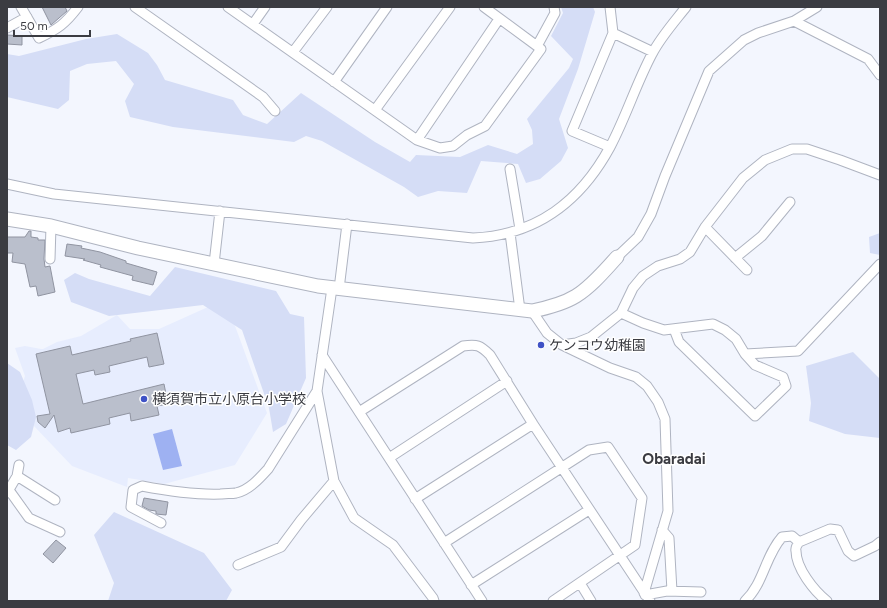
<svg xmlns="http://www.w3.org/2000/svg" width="887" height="608" font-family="Figtree,'Noto Sans JP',sans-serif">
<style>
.built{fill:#e7edfe}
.green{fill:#d5ddf6}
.water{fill:#9eb1f2}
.building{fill:#babfcc;stroke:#9094a1}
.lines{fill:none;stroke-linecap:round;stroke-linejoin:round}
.street-casing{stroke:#afb4c1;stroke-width:11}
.secondary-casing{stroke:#afb4c1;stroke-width:15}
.street{stroke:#fff;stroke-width:9}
.secondary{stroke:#fff;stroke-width:13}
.poi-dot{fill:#3f52c6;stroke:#fff;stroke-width:1.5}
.labels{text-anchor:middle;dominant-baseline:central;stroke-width:3;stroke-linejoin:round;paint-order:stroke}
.poi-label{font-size:14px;fill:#3b3c42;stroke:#fff;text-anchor:start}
.neighbourhood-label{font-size:15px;font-weight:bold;fill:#3b3c42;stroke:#fff}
</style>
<rect width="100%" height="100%" fill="#f3f6fe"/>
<path class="built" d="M208,307L231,315L267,413L235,465L164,484L128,478L127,487L72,466L34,426L22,385L25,376L15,348L25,346L41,349H43L57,342L81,336L117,315L130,329H159Z"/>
<path class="green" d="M561,7H593L595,12L578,69L559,119L568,148L561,161L540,179L526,183L518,164L481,161L467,193L438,191L418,197L404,187L322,141L306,136L294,142L173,127L130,117L125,101L134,84L116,61L87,64L70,71L69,100L58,109L7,97V54L19,56L86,39L117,34L148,53L157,65L165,80L233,100L243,115L267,124L301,93L375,142L410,162L416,155L460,157L488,145L517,154L533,144L532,130L527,119L569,68L573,59L551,36L563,13Z
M880,233V255L870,253L869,237Z
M175,267L276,291L290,314L304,317L306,378L286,424L273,432L269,408L242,330L203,305L109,316L71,302L64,280L75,273L89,279L150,296Z
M853,352L880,379V438L845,434L809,421L811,403L806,366Z
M7,363L20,372L32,400L36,417L31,437L16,450L7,445Z
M114,512L204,553L232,590L226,601H108L114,583L94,535Z"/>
<path class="water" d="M172,429L182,466L163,470L153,434Z"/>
<path class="building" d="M42,7H65L67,11L51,25Z
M7,35L22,36V45L7,44Z
M29,231H31V237L38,238V240H45L44,259L45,267L50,266L55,292L38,296L36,286L30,287L25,264L12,262L13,253H7V237H25Z
M67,244L82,246L81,248L100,252L126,261V263L157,272L153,285L132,280L133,276L100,267L101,265L83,260L85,259L65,256Z
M157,333L164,364L149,367L147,357L109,366L110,372L95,375L94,370L76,374L83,404L164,384L168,404L157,406L159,415L131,421L130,413L109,418L110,424L71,433L70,428L58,432L54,415L45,428L38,422L37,416L50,414L36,354L70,346L72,355L131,341L130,339Z
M144,498L168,502L166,515L156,514V511L149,510L142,506Z
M56,540L66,548L53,563L43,554Z"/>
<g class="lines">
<g class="street-casing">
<path id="street" d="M21,7L39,38C58,29 65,24 78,7
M135,7L263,97L275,111
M228,7L417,140L440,148L453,146L467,135L485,126L541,49L484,7
M610,7L613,33L653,52
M794,21L868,59L880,75
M253,24L265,7
M7,28L27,17
M537,46L555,13L554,7
M293,52L327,7
M334,82L387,7
M375,110L450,7
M417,140L499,19
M610,147L572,131L613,33
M510,169L520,229
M7,184L54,194L473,238C537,235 580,202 610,147C626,117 636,84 652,54C660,38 675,21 686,7
M705,227L747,270
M510,233L520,310
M617,257L638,237L651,214L665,176L709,71L744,40L758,33L794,21L817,7
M735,258L762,236L790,202
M50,259L51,226
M214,264L220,211
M332,288L317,391L334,481L354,518L393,545L433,598L434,601
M339,289L347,224
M532,311L547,333L562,345L610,368L636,377L647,386L658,402L665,419L668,511L644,593
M621,313L643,323L664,330L713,324L725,330L736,339L745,354L755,365L783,377L786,386L755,416L679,342L674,329
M562,345L576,343L591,337L621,313L633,288L643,276L658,266L680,259L690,252L705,227L743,178L765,160L792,149H807L840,160L880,175
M745,354L798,351L880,264
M322,355L482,601
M359,412L463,346C477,344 480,345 490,355L533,424L650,601
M389,458L507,381
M17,476L19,465
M9,490L29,518L60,532
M7,493L17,476L55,500
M415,499L533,424
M161,523L131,507L133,490L142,486C168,491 194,495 221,494C226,493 231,494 236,493C249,490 259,479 268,469L317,391
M662,530L669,538L672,591
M444,543L589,450L608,447L642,498L635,545L553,601
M238,565L281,547L301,520L334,481
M580,583L591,601
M471,585L589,510
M645,595L667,591L701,592
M745,601C764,583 765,556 782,537L792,536L799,542
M827,601C814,591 796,568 796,551C795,548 797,545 799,542L830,529L838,530L848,551L854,556L875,546L880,542"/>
</g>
<g class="secondary-casing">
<path id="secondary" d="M7,219L51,226L138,248L318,286L532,311C547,308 563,304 576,296C592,286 605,270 617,257"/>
</g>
<use href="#street" class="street"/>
<use href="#secondary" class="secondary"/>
</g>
<g class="poi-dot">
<circle cx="541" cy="345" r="4"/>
<circle cx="144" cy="399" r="4"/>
</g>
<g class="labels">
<g class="poi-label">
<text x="549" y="345">ケンコウ幼稚園</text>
<text x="152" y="399">横須賀市立小原台小学校</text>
</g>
<g class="neighbourhood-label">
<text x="674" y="459">Obaradai</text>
</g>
</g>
<rect width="887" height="608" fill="none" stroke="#3b3c42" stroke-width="16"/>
<path d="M14 30v6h76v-6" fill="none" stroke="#3b3c42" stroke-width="2"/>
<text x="20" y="30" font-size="12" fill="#3b3c42" stroke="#ffffff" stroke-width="3" paint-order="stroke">50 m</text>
</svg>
